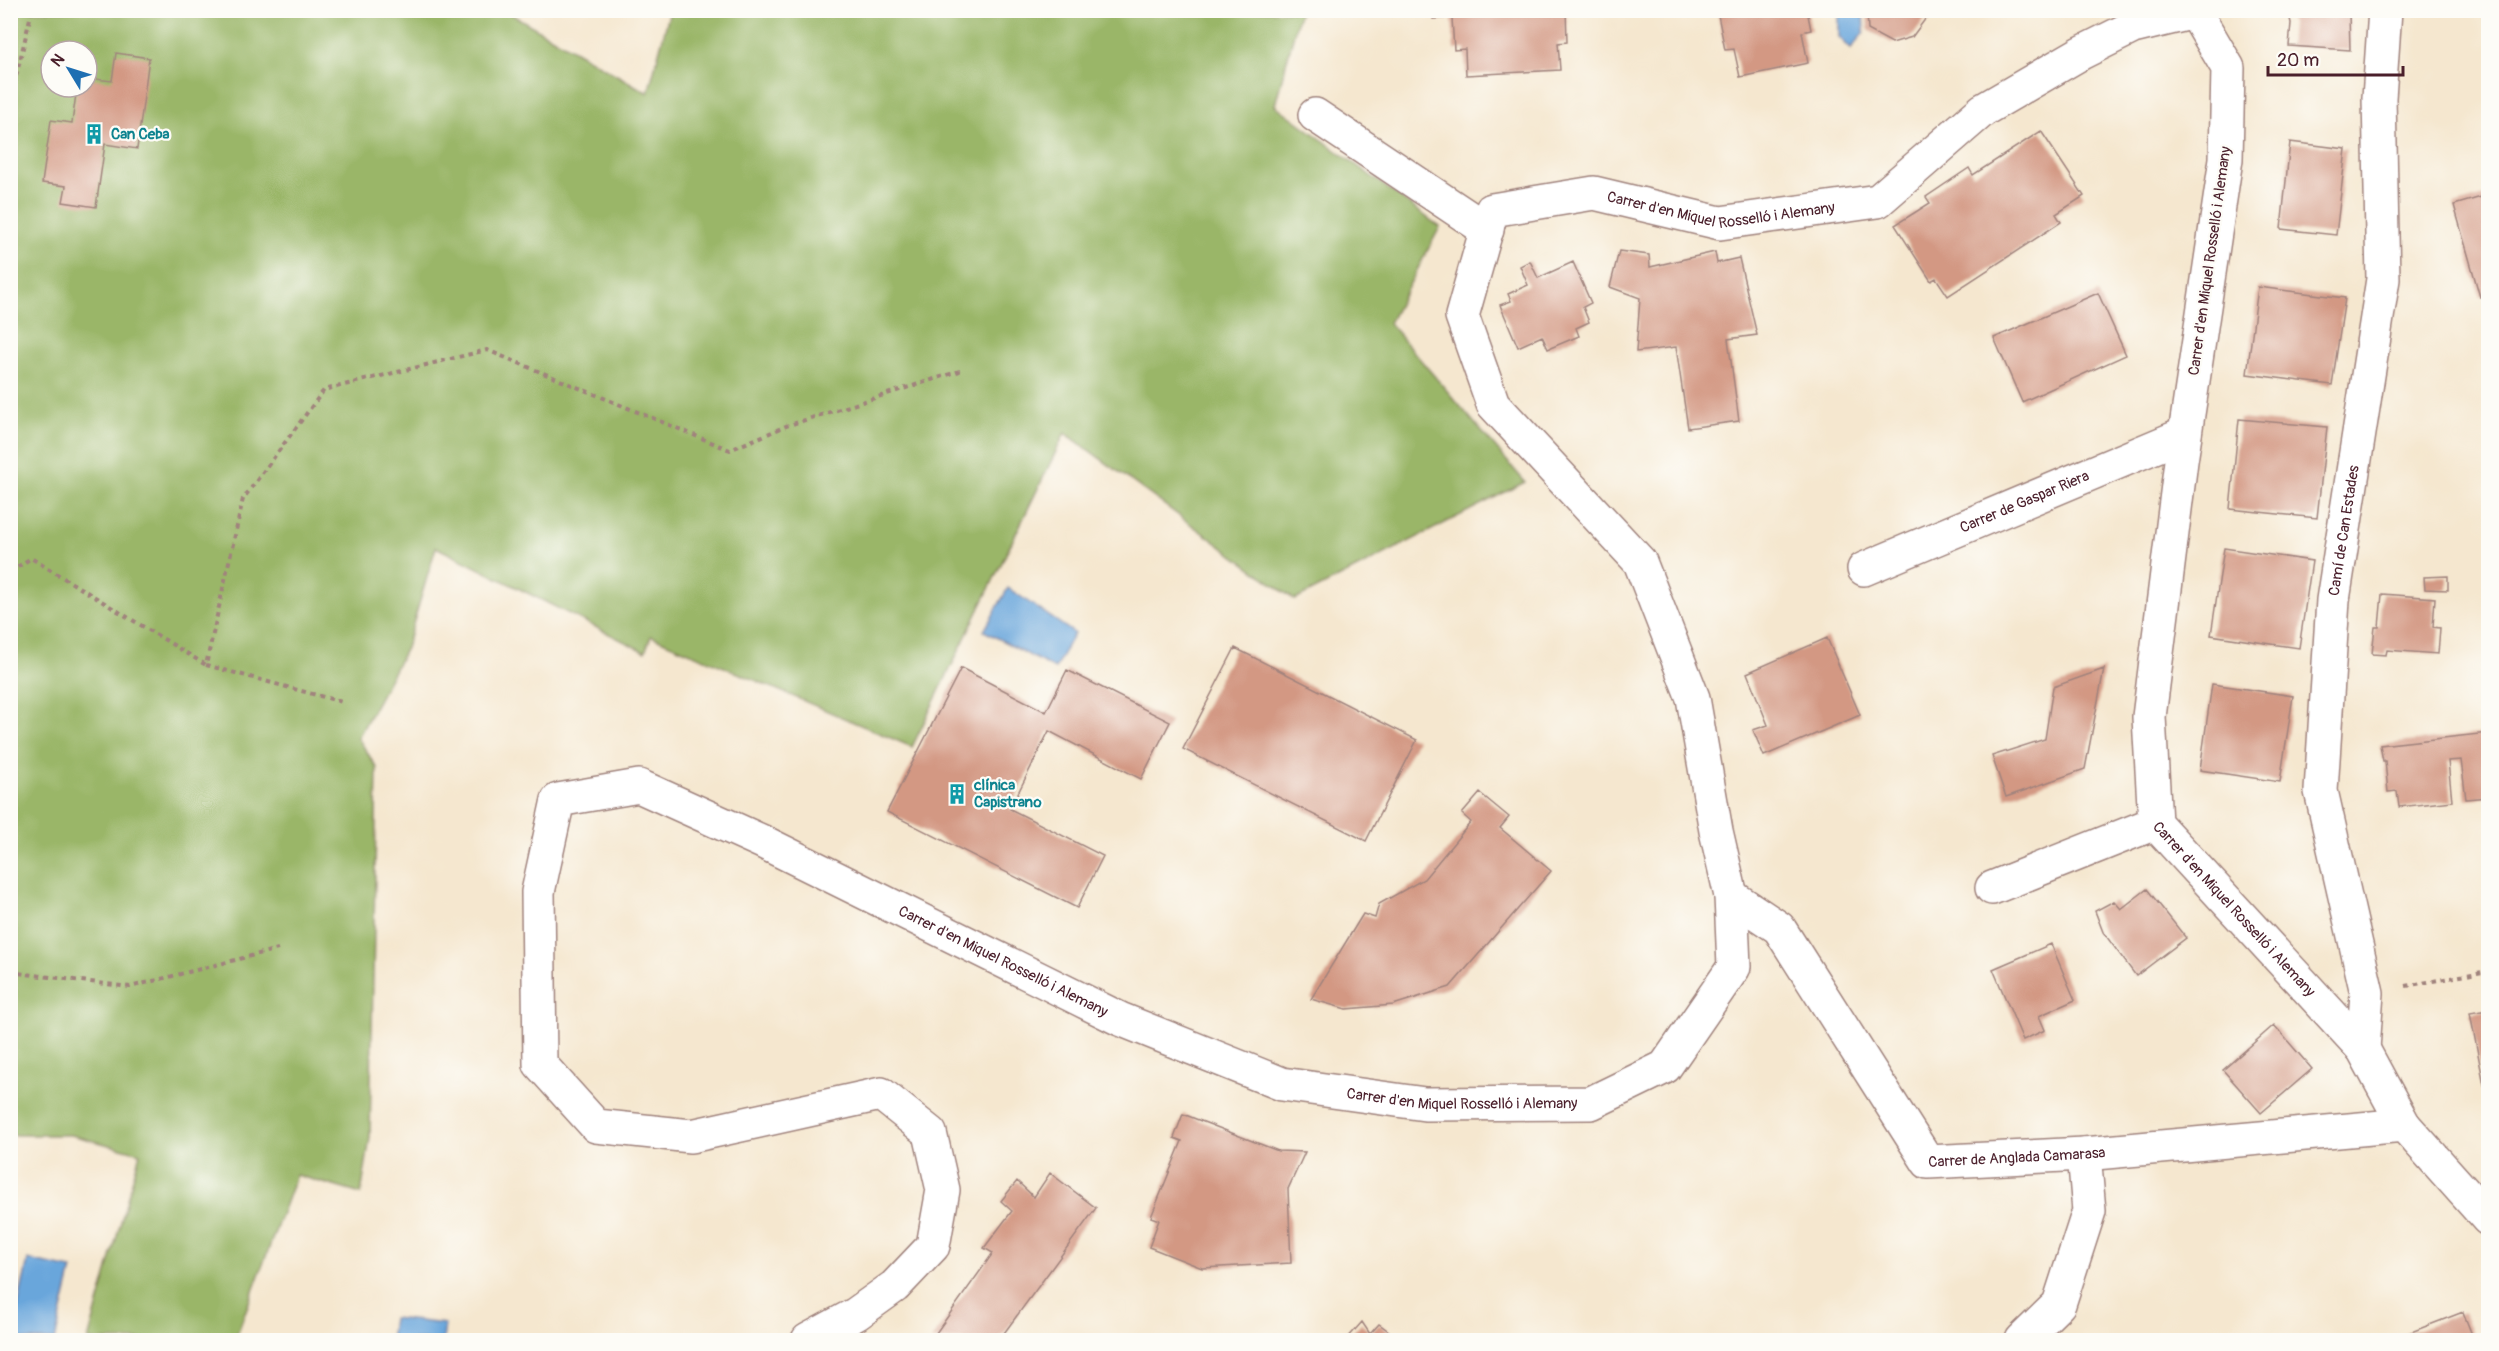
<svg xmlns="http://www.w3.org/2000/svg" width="2499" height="1351" font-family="Pangolin,sans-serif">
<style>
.forest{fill:#9ab667;stroke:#726a49;stroke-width:1.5;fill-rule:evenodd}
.water{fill:#69a6db;stroke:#5a6283;stroke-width:1.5}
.building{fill:#d39883}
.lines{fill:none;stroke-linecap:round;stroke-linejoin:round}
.minor-casing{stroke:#a0837d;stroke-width:36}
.path{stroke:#a0837d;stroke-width:4;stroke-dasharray:4.5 4.5;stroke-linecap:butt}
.minor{stroke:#fff;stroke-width:33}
.labels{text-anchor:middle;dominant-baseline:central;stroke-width:4.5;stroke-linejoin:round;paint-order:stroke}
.culture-label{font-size:15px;font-weight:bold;fill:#0d838f;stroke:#fdfcf7;text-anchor:start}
.street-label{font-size:15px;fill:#4a1f2b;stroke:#fdfcf7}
</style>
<rect width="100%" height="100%" fill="#fdfcf7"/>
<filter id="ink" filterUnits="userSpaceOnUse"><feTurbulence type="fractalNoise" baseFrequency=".0167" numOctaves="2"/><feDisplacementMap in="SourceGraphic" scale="12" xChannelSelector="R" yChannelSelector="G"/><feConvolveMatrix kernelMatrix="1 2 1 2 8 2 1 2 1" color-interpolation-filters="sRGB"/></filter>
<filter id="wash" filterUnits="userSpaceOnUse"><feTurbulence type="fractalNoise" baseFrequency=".008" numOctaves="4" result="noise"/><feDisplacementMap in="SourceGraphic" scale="24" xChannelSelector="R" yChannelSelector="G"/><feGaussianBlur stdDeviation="1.35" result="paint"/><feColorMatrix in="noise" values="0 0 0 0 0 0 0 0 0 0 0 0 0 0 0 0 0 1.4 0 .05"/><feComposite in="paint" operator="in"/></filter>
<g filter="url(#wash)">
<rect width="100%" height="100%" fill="#f5e7cf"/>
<path class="forest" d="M11,11H506L648,93L670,11H1300L1275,105L1440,227L1389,323L1525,482L1295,600L1065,433L912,747L651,636L645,652L436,547L406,648L358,738L377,768L370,1138L361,1194L296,1175L235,1340H88L140,1153L71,1135H11ZM51,51H87V87H51Z"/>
<path class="water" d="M1839,11H1863L1864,32L1851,49L1839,37Z
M1008,588L1074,633L1055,669L984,631Z
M28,1260L72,1269L55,1340H27L11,1337Z
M393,1318L445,1324L443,1340H390Z"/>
<g id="blocks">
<path class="building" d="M1432,10H1566L1567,42L1558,43L1560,70L1466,75L1465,49L1454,50L1452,18L1433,19Z
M1717,10H1807L1811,30L1802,32L1808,63L1740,77L1734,49L1725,50Z
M1867,10H1926V18L1912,37L1892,43L1868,30Z
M2288,10H2352L2349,12L2350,50L2289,46L2291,23Z
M116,53L149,58L137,149L105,144L96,207L63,202L66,186L42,183L51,120L72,123L77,87H87V78L112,81Z
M2041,131L2084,196L2056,214L2061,222L1948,296L1936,278L1931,281L1895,225L1930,203L1926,197L1969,168L1973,175Z
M2290,142L2346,149L2336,235L2281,229Z
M2488,195V295L2480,297L2454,205Z
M1619,251L1649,255L1650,267L1715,252L1717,263L1739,258L1757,335L1728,339L1739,421L1688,428L1676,347L1636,352L1640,298L1610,287Z
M1530,261L1538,278L1573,262L1591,303L1583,307L1589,322L1576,328L1579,336L1548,349L1542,336L1518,347L1500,305L1511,301L1508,294L1528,285L1520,266Z
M2258,287L2345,298L2332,385L2247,374Z
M2098,293L2126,355L2022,402L1994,338Z
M2239,419L2327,427L2317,518L2230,509Z
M2224,548L2312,561L2299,648L2211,635Z
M2448,576V590L2425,589L2424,577Z
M2382,594L2435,598L2433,627L2440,628L2438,654L2387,650L2386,655L2372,654L2375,627H2379Z
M1827,638L1860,715L1764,756L1753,730L1768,725L1747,673Z
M1235,648L1417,740L1366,841L1183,749Z
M961,668L1046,712L1067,670L1170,722L1141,779L1049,731L1010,809L1103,856L1077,908L887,812Z
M2104,669L2085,769L2006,797L1992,756L2045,739L2053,687Z
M2212,684L2293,696L2280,782L2200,770Z
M2488,733V797L2466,799L2461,760L2448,761L2452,801L2399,807L2397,791L2388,792L2385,761H2383L2380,745Z
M1480,793L1509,817L1500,828L1551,871L1450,987L1393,1005L1346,1009L1311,999L1363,914L1375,918L1379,904L1424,879L1471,822L1462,814Z
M2147,889L2186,938L2136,976L2103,932L2095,911L2114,901L2121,909Z
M2051,944L2075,1000L2039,1016L2045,1030L2023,1040L1993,969Z
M2488,1010V1085H2484L2470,1013Z
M2274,1025L2312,1069L2261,1113L2223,1070Z
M1183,1114L1278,1151L1305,1152L1288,1189L1291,1263L1202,1268L1149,1247L1159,1220L1151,1217L1182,1141L1174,1138Z
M1050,1173L1096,1208L999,1340H931L993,1253L984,1248L1012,1211L1001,1201L1017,1181L1034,1197Z
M2463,1312L2474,1340H2393V1339Z
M1362,1322L1370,1334L1379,1324L1401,1340H1346Z"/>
</g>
</g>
<g filter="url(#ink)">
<use href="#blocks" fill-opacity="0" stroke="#a0837d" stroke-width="1.5"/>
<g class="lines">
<g class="minor-casing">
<g id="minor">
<path d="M1315,115L1487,230"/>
<path id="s1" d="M1864,569L2185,434"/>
<path d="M1992,888L2155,823"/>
<path id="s2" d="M1731,896L1779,928L1928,1162L2084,1154L2404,1125"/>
<path id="s3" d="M2363,1049L2367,993L2321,791L2333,600L2383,279L2379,98L2385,10"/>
<path id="s4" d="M808,1340L856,1314L895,1286L933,1246L943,1190L930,1133L881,1094L691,1136L596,1126L540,1064L538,892L558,800L639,786L763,842L1120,1019L1282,1084L1425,1104L1591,1103L1665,1067L1734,967L1731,896L1716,831L1693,698L1640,562L1493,404L1462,316L1492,210L1594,193L1720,223L1878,201L1983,110L2081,53L2133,27L2195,12L2228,68L2226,159L2181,461L2149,717L2155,823L2363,1049L2404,1125L2488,1219"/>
<path d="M2022,1340L2059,1304L2089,1211L2084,1154"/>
</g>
</g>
<path class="path" d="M10,102L32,10
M10,572L31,558L206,665L243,499L324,390L487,350L730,450L786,426L963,370
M206,665L342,702
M10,972L130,987L278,949
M2406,986L2488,971"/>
<use href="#minor" class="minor"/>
</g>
</g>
<defs>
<g id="building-bare" transform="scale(1.62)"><path d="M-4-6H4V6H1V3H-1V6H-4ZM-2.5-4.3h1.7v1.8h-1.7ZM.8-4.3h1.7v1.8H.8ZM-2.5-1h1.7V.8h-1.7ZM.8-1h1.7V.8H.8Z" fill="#0f9aa8" stroke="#fdfcf7" stroke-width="2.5" paint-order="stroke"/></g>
</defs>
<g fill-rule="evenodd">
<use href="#building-bare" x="94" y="134"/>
<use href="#building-bare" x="957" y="794"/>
</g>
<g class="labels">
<g class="culture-label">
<text x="111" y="134">Can Ceba</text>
<text x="974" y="785">clínica<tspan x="974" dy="17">Capistrano</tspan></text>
</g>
<g class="street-label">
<text stroke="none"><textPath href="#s4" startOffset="3352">Carrer d'en Miquel Rosselló i Alemany</textPath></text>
<text transform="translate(2210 261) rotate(-82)">Carrer d'en Miquel Rosselló i Alemany</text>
<text stroke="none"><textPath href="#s1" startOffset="174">Carrer de Gaspar Riera</textPath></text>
<text stroke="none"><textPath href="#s3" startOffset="525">Camí de Can Estades</textPath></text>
<text stroke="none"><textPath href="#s4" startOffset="4828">Carrer d'en Miquel Rosselló i Alemany</textPath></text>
<text stroke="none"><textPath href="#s4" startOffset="1462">Carrer d'en Miquel Rosselló i Alemany</textPath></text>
<text stroke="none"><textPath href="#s4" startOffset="1948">Carrer d'en Miquel Rosselló i Alemany</textPath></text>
<text stroke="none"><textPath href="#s2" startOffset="424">Carrer de Anglada Camarasa</textPath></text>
</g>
</g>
<rect width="2499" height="1351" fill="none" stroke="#fdfcf7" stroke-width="36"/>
<g transform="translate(69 69) rotate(308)"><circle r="28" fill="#fdfcf7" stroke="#b5a4a5" stroke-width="1.5"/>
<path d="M0-4.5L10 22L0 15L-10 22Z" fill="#1f6fb2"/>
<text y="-9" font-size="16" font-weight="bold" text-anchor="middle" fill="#4a1f2b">N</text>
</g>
<path d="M2268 66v9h135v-9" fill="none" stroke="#4a1f2b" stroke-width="3"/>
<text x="2277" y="66" font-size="18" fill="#4a1f2b" stroke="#fdfcf7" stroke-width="4.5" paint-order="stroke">20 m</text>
</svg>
